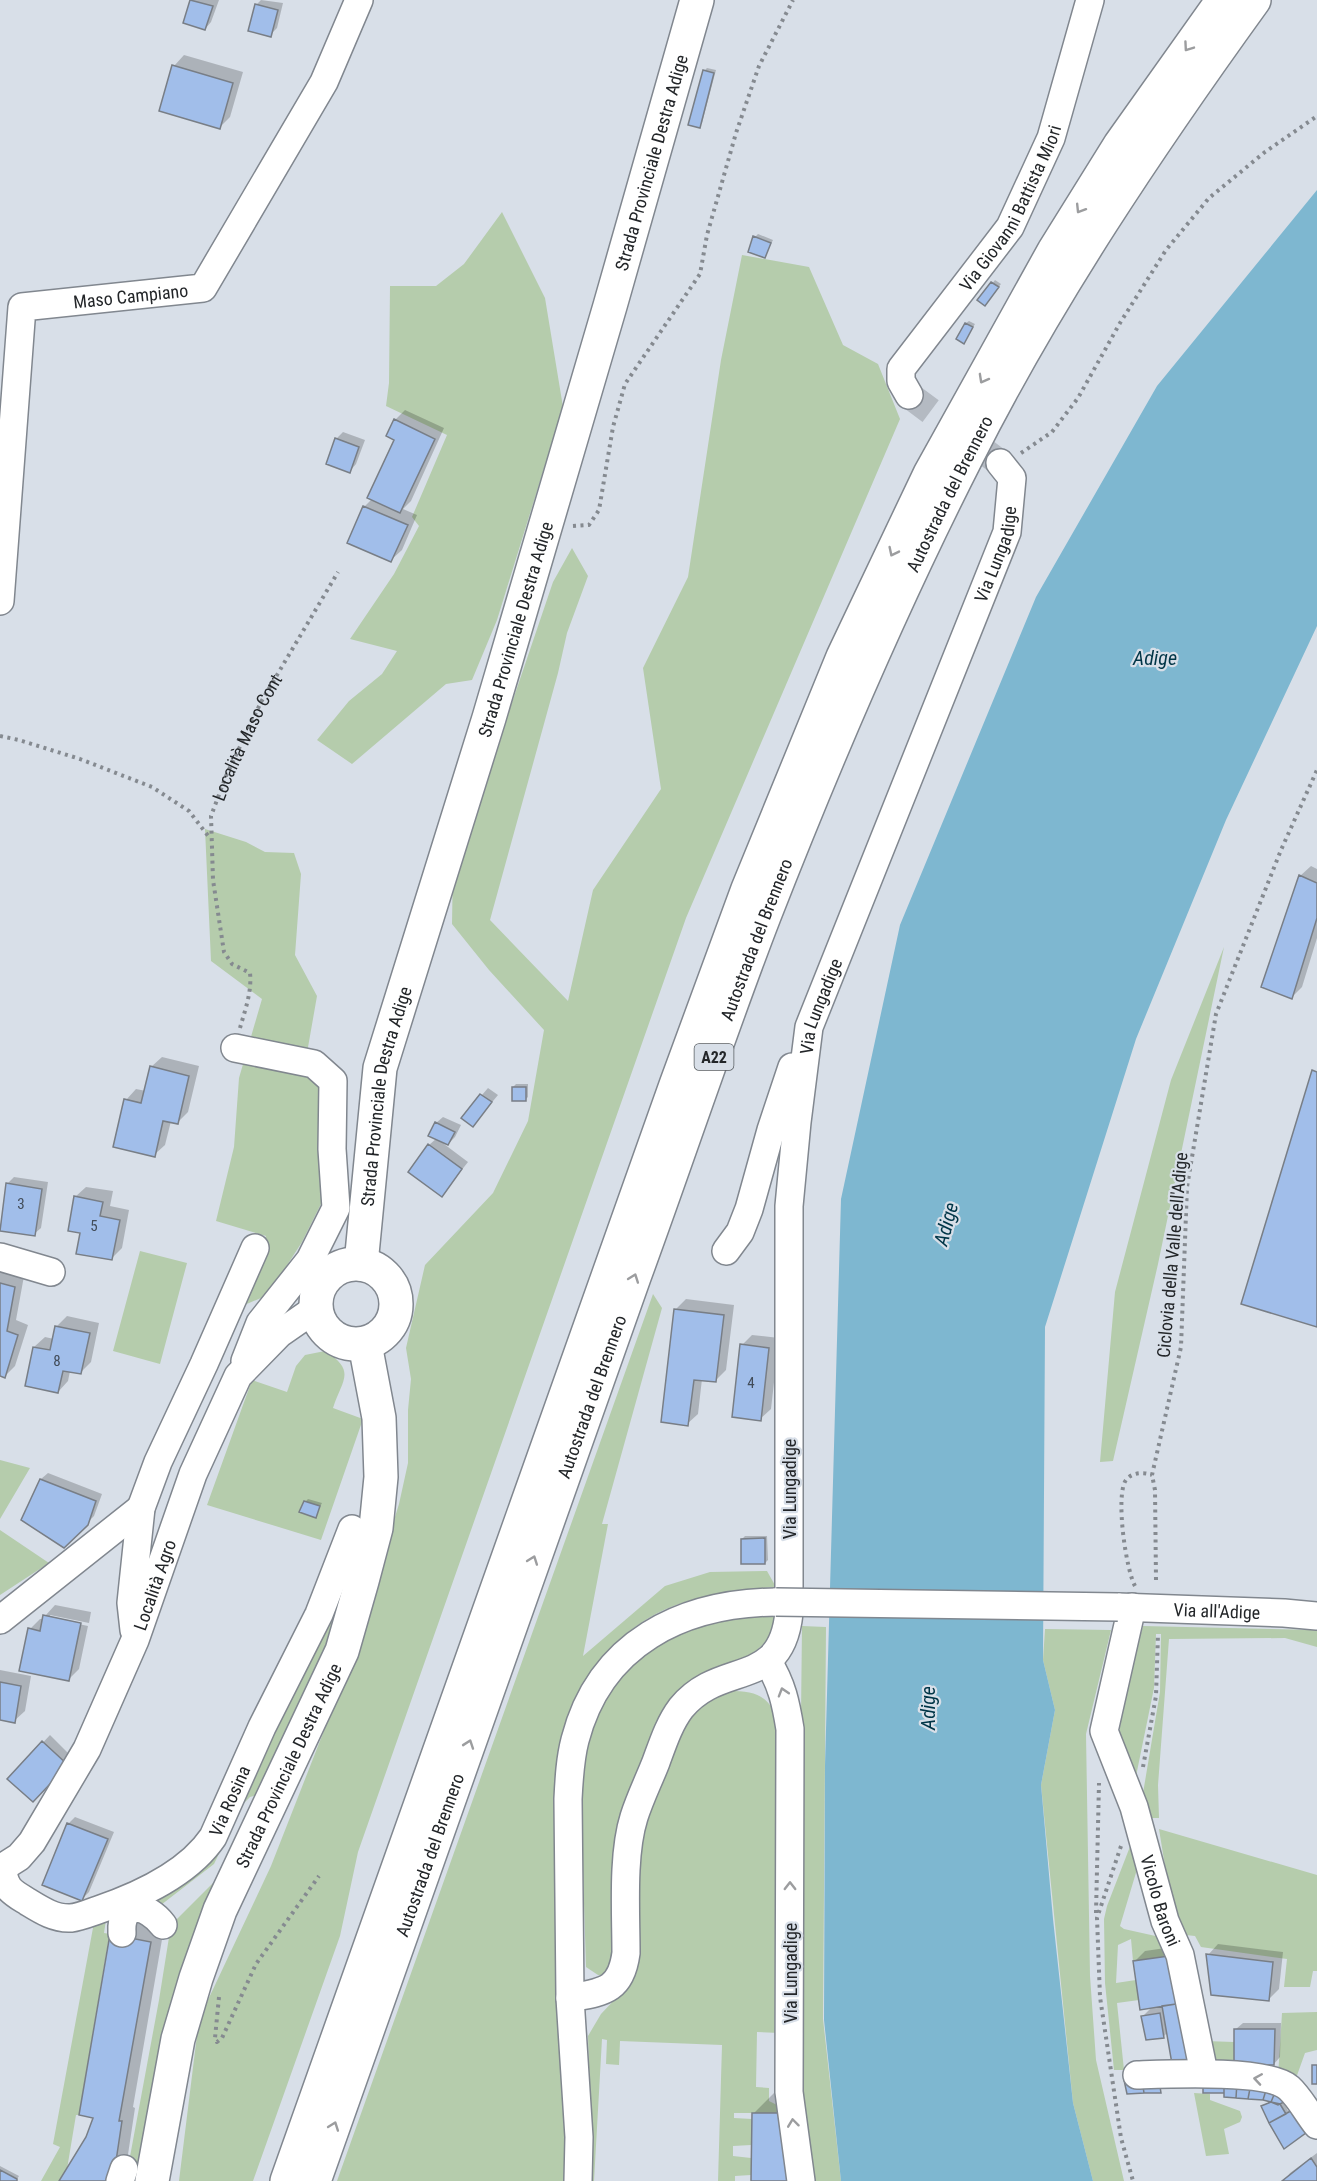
<svg xmlns="http://www.w3.org/2000/svg" width="1317" height="2181" font-family="'Roboto Condensed',sans-serif">
<style>
.green{fill:#b5ccac}
.water{fill:#7eb7d0}
.shadow{fill:#0003}
.building{fill:#a1beea;stroke:#787e86;stroke-width:1.5}
.lines{fill:none;stroke-linecap:round;stroke-linejoin:round}
.minor-tunnel{stroke:#b4bac2;stroke-width:27;stroke-dasharray:27 14;stroke-linecap:butt}
.minor-casing{stroke:#81878f;stroke-width:30}
.major-casing{stroke:#81878f;stroke-width:36}
.highway-casing{stroke:#81878f;stroke-width:36}
.path{stroke:#858a90;stroke-width:4;stroke-dasharray:3 4.5;stroke-linecap:butt}
.minor{stroke:#fff;stroke-width:27}
.major{stroke:#fff;stroke-width:33}
.highway{stroke:#fff;stroke-width:33}
.minor-bridge-casing{stroke:#81878f;stroke-width:30;stroke-linecap:butt}
.minor-bridge{stroke:#fff;stroke-width:27}
.oneway{stroke:#9c9d9f}
.labels{text-anchor:middle;dominant-baseline:central;stroke-width:4.5;stroke-linejoin:round;paint-order:stroke}
.number-label{font-size:15px;fill:#424c59}
.shield{fill:#d8dfe8;stroke:#595e62;stroke-width:1.5}
.shield-label{font-size:16px;font-weight:bold;fill:#232629}
.street-label{font-size:18px;fill:#232629;stroke:#d8dfe8}
.water-label{font-size:20px;font-style:italic;fill:#003547;stroke:#d8dfe8}
</style>
<rect width="100%" height="100%" fill="#d8dfe8"/>
<path class="green" d="M502,212L545,298L563,407L497,620L472,680L446,684L352,764L317,740L349,701L382,674L397,651L350,639L394,574L419,526L412,517L447,435L386,406L389,383L390,286H436L464,264Z
M742,255L809,267L843,345L878,364L900,419L686,918L358,1852L340,1936L253,2181H179L199,2019L271,1866L347,1672L399,1504L408,1463V1410L411,1379L406,1348L425,1265L493,1193L528,1121L544,1030L489,970L452,924L453,863L499,741L553,582L572,548L588,576L567,633L558,673L490,920L568,1001L593,890L661,789L643,668L688,577L721,360Z
M205,829L246,842L265,852L294,853L301,874L295,955L317,996L307,1053L343,1082L334,1178L302,1242L268,1295L242,1306L266,1236L216,1221L234,1147L239,1078L262,999L211,961Z
M1224,947L1158,1264L1113,1461L1100,1462L1115,1292L1171,1080Z
M140,1251L187,1263L160,1364L113,1351Z
M653,1294L662,1308L602,1524H608L583,1656L665,1586L710,1572L767,1571L776,1587C706,1593 649,1601 602,1659C595,1669 589,1680 582,1690L568,2181H337Z
M325,1351C357,1371 342,1380 333,1408L363,1419L321,1540L207,1505L252,1380L287,1392L296,1366L305,1355Z
M0,1460L30,1468L0,1519Z
M0,1530L49,1563L0,1595Z
M333,1587L349,1590L335,1636L261,1794L250,1797L243,1804L214,1864L157,1908L152,1905L160,1890L176,1880Z
M734,1614H775L774,1634L758,1649L660,1724L617,1960L604,1975H598L586,1967L580,1775L588,1743L601,1705L616,1680L634,1661L676,1634Z
M802,1626L826,1627L823,2019L841,2181H809L801,2083L798,1984Z
M1143,1626L1317,1630V1647L1285,1638L1169,1639L1158,1785L1159,1818H1147L1141,1805L1160,1692L1161,1634H1156L1154,1688L1134,1786L1119,1737L1123,1697Z
M1045,1629L1111,1630L1086,1734L1090,1976L1096,2060L1124,2181H1093L1073,2103L1041,1785L1055,1710L1043,1660Z
M728,1691C759,1691 769,1696 781,1726L780,2033L757,2032L756,2087L769,2088V2101L777,2105L781,2113H734V2118L752,2119L751,2145L733,2146V2156L751,2158V2175L735,2176V2181H718L722,2045L620,2041L619,2065L606,2064L607,2040L602,2039L594,2181H592L588,2036L601,2014L619,1995L639,1836L679,1729L692,1710Z
M1159,1829L1317,1875V1971H1313L1310,1987H1284L1287,1959L1201,1947L1195,1936L1176,1934Z
M1131,1844L1138,1866L1120,1926L1124,1929L1160,1937L1176,1955L1133,1961L1131,1939L1118,1945L1116,1983L1136,1980L1139,2000L1117,2003L1124,2070H1114L1105,1983L1104,1919L1107,1906Z
M214,1882L218,1884L142,2181H136L129,2162L159,2000L170,1931L175,1921Z
M107,1913L104,1933L110,1934L109,1936L79,2115H76L67,2169L59,2181H41L60,2147L53,2144L95,1917Z
M1317,2012V2050L1305,2053L1295,2081L1278,2077L1282,2013Z
M1205,2041L1234,2042V2070L1215,2062Z
M1194,2093L1210,2094V2100L1240,2111L1242,2117L1240,2122L1224,2129L1229,2154L1206,2156Z"/>
<path class="water" d="M1317,190V626L1226,820L1136,1039L1045,1327L1043,1660L1055,1710L1041,1785L1053,1919L1073,2103L1093,2181H841L824,2020L825,1765L841,1199L900,925L1036,597L1157,386Z"/>
<path class="shadow" d="M192,0H219L211,22L205,29L185,22Z
M261,0L283,3L277,28L270,35L256,5Z
M184,55L243,72L230,117L220,127L174,66Z
M707,68L716,70L702,123L699,126L704,71Z
M758,234L773,240L765,256L755,237Z
M995,280L1001,284L987,301L980,300Z
M969,321L975,324L966,339V323Z
M405,410L444,428L411,501L403,509L417,515L402,550L391,560L364,507L372,499L396,439L395,420Z
M343,432L365,440L356,464L350,471L336,439Z
M1311,866L1317,869V938L1302,987L1292,997L1300,876Z
M162,1057L199,1066L188,1112L178,1122L171,1121L165,1145L154,1155L126,1100L136,1089L146,1091L151,1067Z
M516,1084H528V1097L525,1100L513,1087Z
M488,1088L498,1095L479,1118L463,1117Z
M443,1117L461,1125L455,1137L448,1144L441,1140L440,1141L468,1162L442,1195L429,1145L437,1138L436,1123Z
M14,1177L48,1182L41,1228L34,1234L0,1229L7,1184Z
M86,1187L113,1191L110,1206L129,1210L122,1248L112,1258L81,1232L75,1197Z
M2,1271L24,1276L16,1320L28,1325L15,1366L5,1376L0,1375V1273Z
M686,1299L734,1305L726,1370L715,1381L702,1379L698,1414L687,1424L676,1309Z
M67,1316L99,1323L91,1362L80,1373L70,1371L68,1381L58,1392L34,1347L45,1337L54,1339L57,1326Z
M752,1335L779,1338L771,1409L760,1419L742,1345Z
M48,1473L102,1494L94,1516L64,1546L41,1479Z
M308,1499L322,1503L315,1516L305,1502Z
M745,1536H767L768,1560L765,1563L742,1539Z
M55,1605L91,1612L89,1623L50,1615V1618L88,1626L79,1669L69,1679L30,1629L40,1619H44L45,1616Z
M0,1670L31,1676L25,1711L14,1721L0,1718Z
M50,1735L73,1758L33,1800L9,1779Z
M75,1817L114,1832L89,1892L82,1899L44,1884L69,1823Z
M125,1921L164,1928L133,2107L135,2108L124,2181H61L87,2138L95,2116Z
M1218,1944L1283,1952L1279,1989L1269,1999L1208,1955Z
M1186,1945L1168,2032L1163,2037L1143,2016L1153,2006L1135,1961L1145,1951Z
M1243,2023H1281L1280,2057L1274,2064L1236,2029Z
M1226,2092L1283,2101L1288,2111L1305,2101L1313,2126L1262,2106L1272,2101Z
M774,2093H802L752,2181L753,2114Z
M1317,2153V2181H1284L1290,2173Z
M0,2166L19,2176L16,2181H0Z"/>
<path class="building" d="M190,0L213,6L205,30L183,23Z
M255,4L278,10L271,37L248,31Z
M172,65L233,83L220,129L159,111Z
M703,70L714,73L700,128L688,125Z
M753,236L771,243L765,258L748,252Z
M991,282L999,287L985,306L977,300Z
M965,323L973,327L964,344L956,339Z
M394,419L435,439L400,513L367,498L394,440L386,436Z
M335,438L359,447L350,473L326,464Z
M363,506L408,525L391,562L347,543Z
M1299,875L1317,883V918L1292,999L1261,987Z
M150,1066L189,1076L178,1124L163,1121L155,1157L113,1147L124,1099L141,1103Z
M1312,1070L1317,1072V1327L1241,1304Z
M512,1087H526V1101H512Z
M480,1094L492,1102L473,1127L461,1118Z
M435,1122L455,1132L448,1145L428,1136Z
M428,1144L462,1169L442,1197L408,1172Z
M6,1183L42,1189L35,1236L0,1231Z
M74,1196L103,1202L100,1216L120,1220L112,1260L76,1254L80,1233L68,1231Z
M0,1283L15,1287L7,1331L18,1335L5,1378L0,1376Z
M674,1309L724,1315L716,1382L694,1380L688,1426L661,1422Z
M55,1326L90,1333L81,1374L63,1371L58,1393L25,1386L33,1347L50,1350Z
M740,1344L769,1348L761,1421L732,1417Z
M40,1479L96,1501L88,1525L64,1548L21,1520Z
M304,1501L320,1506L316,1518L299,1512Z
M765,1538V1564H741V1539Z
M43,1615L81,1623L69,1681L19,1671L28,1628L40,1631Z
M0,1682L21,1686L15,1723L0,1720Z
M42,1741L68,1765L33,1802L7,1779Z
M67,1823L108,1839L82,1901L42,1885Z
M110,1934L151,1942L119,2121H122L113,2181H59L86,2137L93,2118L79,2115Z
M1206,1954L1273,1962L1269,2001L1211,1995Z
M1176,1955L1183,2003L1140,2010L1133,1961Z
M1183,2003L1193,2062L1172,2064L1162,2006Z
M1160,2013L1164,2038L1146,2040L1141,2016Z
M1234,2029H1275L1274,2065H1234Z
M1312,2065H1317V2084H1312Z
M1124,2080H1142L1144,2093L1127,2094Z
M1142,2080H1159L1161,2093H1144Z
M1203,2081H1224V2093H1203Z
M1224,2081L1237,2082L1236,2098L1224,2097Z
M1237,2082L1251,2083L1248,2099L1236,2098Z
M1251,2083L1267,2087L1263,2100L1248,2099Z
M1267,2087L1276,2090L1271,2102L1263,2100Z
M1276,2090L1290,2099L1278,2105L1271,2102Z
M1271,2102L1280,2104L1286,2114L1269,2123L1261,2106Z
M1298,2107L1314,2127L1284,2149L1269,2123Z
M752,2113H781L789,2181H751Z
M1311,2158L1317,2167V2181H1282Z
M0,2170L17,2179V2181H0Z"/>
<g class="lines">
<path class="minor-tunnel" d="M909,395L1000,463"/>
<g class="minor-casing">
<g id="minor">
<path id="s2" d="M909,395L901,381V369L1010,227L1051,138L1090,0"/>
<path id="s3" d="M0,601L22,307L203,288L324,82L359,0"/>
<path d="M235,1048L314,1064L333,1081L332,1149L336,1208L310,1260L260,1323L245,1361"/>
<path d="M726,1251L740,1232L749,1209L771,1130L792,1067"/>
<path d="M0,1257L51,1272"/>
<path id="s4" d="M789,1587V1206L797,1122L809,1027L1007,532L1012,478L1000,463"/>
<path id="s5" d="M1118,1607L1284,1613L1317,1616"/>
<path id="s6" d="M1132,1607L1104,1731L1134,1807L1165,1921L1180,1955L1204,2073"/>
<path d="M0,1620L141,1508"/>
<path d="M134,1630L131,1603L141,1508L158,1462L204,1364L255,1248"/>
<path d="M768,1662C782,1684 786,1704 790,1729L789,2092L801,2181"/>
<path id="s7" d="M3,1868C4,1889 12,1892 28,1902C41,1910 55,1919 71,1918C80,1917 89,1913 98,1910C139,1896 188,1874 213,1837L262,1727L319,1614L352,1529"/>
<path id="s8" d="M0,1869L19,1857L32,1842L87,1749L135,1640L193,1474L238,1376L279,1334L315,1309"/>
<path d="M122,1933C120,1899 147,1904 163,1925"/>
<path d="M570,1998C603,1992 621,1991 626,1953C626,1912 622,1855 634,1817C640,1798 649,1780 656,1762C663,1743 669,1724 681,1708C721,1659 781,1691 789,1613"/>
<path d="M1137,2075C1167,2074 1268,2069 1289,2088C1300,2098 1308,2114 1317,2125"/>
<path d="M120,2181L124,2169"/>
<path d="M578,2181L579,2137L570,1998L568,1799C569,1779 570,1759 575,1740C600,1643 682,1603 776,1602"/>
</g>
</g>
<g class="major-casing">
<g id="major">
<path id="s9" d="M361,1264L380,1068L489,718L610,306L697,0"/>
<circle cx="356" cy="1304" r="40"/>
<path id="s10" d="M152,2181L178,2039L196,1978L220,1910L342,1651L362,1581L376,1528L381,1477L379,1418L365,1344"/>
</g>
</g>
<g class="highway-casing">
<g id="highway">
<path d="M287,2181L676,1085L748,889L843,657L930,474L1054,251L1120,145L1223,0"/>
<path id="s11" d="M314,2181C421,1880 526,1578 634,1277C678,1157 718,1035 764,916C825,760 891,605 967,456C1047,297 1150,144 1254,0"/>
</g>
</g>
<g class="path">
<path d="M1021,453L1052,432L1078,398L1120,323L1166,250L1209,198L1265,152L1317,116"/>
<path d="M573,526L589,525L599,510L613,427L625,384L700,274L707,235L736,133L759,66L793,0"/>
<path d="M0,736L19,740L80,759L152,787L189,811L209,837"/>
<path id="s1" d="M240,1028C245,1010 252,992 250,973L232,964L224,952L213,880L211,816L226,776L261,702L338,572"/>
<path d="M1156,1580L1155,1490L1152,1475L1181,1347L1187,1187L1216,1014L1281,850L1317,770"/>
<path d="M1135,1586C1126,1570 1115,1495 1126,1480C1132,1472 1144,1472 1152,1475"/>
<path d="M1143,1767L1156,1696L1158,1634"/>
<path d="M1121,1846L1097,1918L1100,1997L1121,2138L1133,2181"/>
<path d="M1096,1913L1099,1783"/>
<path d="M219,1997L215,2038L217,2042L222,2038L256,1964L319,1876"/>
</g>
<use href="#minor" class="minor"/>
<use href="#major" class="major"/>
<use href="#highway" class="highway"/>
<g class="minor-bridge-casing">
<path id="minor-bridge" d="M776,1602L1118,1607"/>
</g>
<use href="#minor-bridge" class="minor-bridge"/>
</g>
<defs><path id="oneway-chevron" d="M-2-3.5L2.5 0L-2 3.5" fill="none" stroke-width="1.6" stroke-linecap="round" stroke-linejoin="round" transform="scale(1.5)"/></defs>
<g class="oneway">
<use href="#oneway-chevron" transform="translate(1188 47) rotate(125)"/>
<use href="#oneway-chevron" transform="translate(1080 209) rotate(122)"/>
<use href="#oneway-chevron" transform="translate(983 379) rotate(119)"/>
<use href="#oneway-chevron" transform="translate(893 552) rotate(116)"/>
<use href="#oneway-chevron" transform="translate(634 1278) rotate(-70)"/>
<use href="#oneway-chevron" transform="translate(533 1560) rotate(-70)"/>
<use href="#oneway-chevron" transform="translate(783 1692) rotate(-107)"/>
<use href="#oneway-chevron" transform="translate(469 1744) rotate(-71)"/>
<use href="#oneway-chevron" transform="translate(790 1886) rotate(-90)"/>
<use href="#oneway-chevron" transform="translate(1258 2079) rotate(-171)"/>
<use href="#oneway-chevron" transform="translate(793 2123) rotate(-97)"/>
<use href="#oneway-chevron" transform="translate(334 2126) rotate(-70)"/>
</g>
<g class="labels">
<g class="number-label">
<text x="21" y="1204">3</text>
<text x="94" y="1226">5</text>
<text x="57" y="1361">8</text>
<text x="751" y="1383">4</text>
</g>
<rect class="shield" x="694.5" y="1044" width="39" height="26" rx="4.5"/>
<g class="shield-label">
<text x="714" y="1057">A22</text>
</g>
<g class="street-label">
<text stroke="none"><textPath href="#s9" startOffset="1142">Strada Provinciale Destra Adige</textPath></text>
<text stroke="none"><textPath href="#s2" startOffset="224">Via Giovanni Battista Miori</textPath></text>
<text stroke="none"><textPath href="#s3" startOffset="404">Maso Campiano</textPath></text>
<text stroke="none"><textPath href="#s11" startOffset="1804">Autostrada del Brennero</textPath></text>
<text stroke="none"><textPath href="#s4" startOffset="1070">Via Lungadige</textPath></text>
<text stroke="none"><textPath href="#s9" startOffset="656">Strada Provinciale Destra Adige</textPath></text>
<text stroke="none"><textPath href="#s1" startOffset="314">Località Maso Cont</textPath></text>
<text stroke="none"><textPath href="#s11" startOffset="1318">Autostrada del Brennero</textPath></text>
<text stroke="none"><textPath href="#s4" startOffset="584">Via Lungadige</textPath></text>
<text stroke="none"><textPath href="#s9" startOffset="170">Strada Provinciale Destra Adige</textPath></text>
<text transform="translate(1172 1255) rotate(-85)">Ciclovia della Valle dell'Adige</text>
<text stroke="none"><textPath href="#s11" startOffset="832">Autostrada del Brennero</textPath></text>
<text transform="translate(789 1489) rotate(-90)">Via Lungadige</text>
<text stroke="none"><textPath href="#s8" startOffset="328">Località Agro</textPath></text>
<text stroke="none"><textPath href="#s5" startOffset="99">Via all'Adige</textPath></text>
<text stroke="none"><textPath href="#s10" startOffset="440">Strada Provinciale Destra Adige</textPath></text>
<text stroke="none"><textPath href="#s7" startOffset="298">Via Rosina</textPath></text>
<text stroke="none"><textPath href="#s11" startOffset="346">Autostrada del Brennero</textPath></text>
<text stroke="none"><textPath href="#s6" startOffset="306">Vicolo Baroni</textPath></text>
<text transform="translate(790 1973) rotate(-90)">Via Lungadige</text>
</g>
<g class="water-label">
<text x="1155" y="658">Adige</text>
<text transform="translate(946 1224) rotate(-75)">Adige</text>
<text transform="translate(928 1708) rotate(-90)">Adige</text>
</g>
</g>
</svg>
